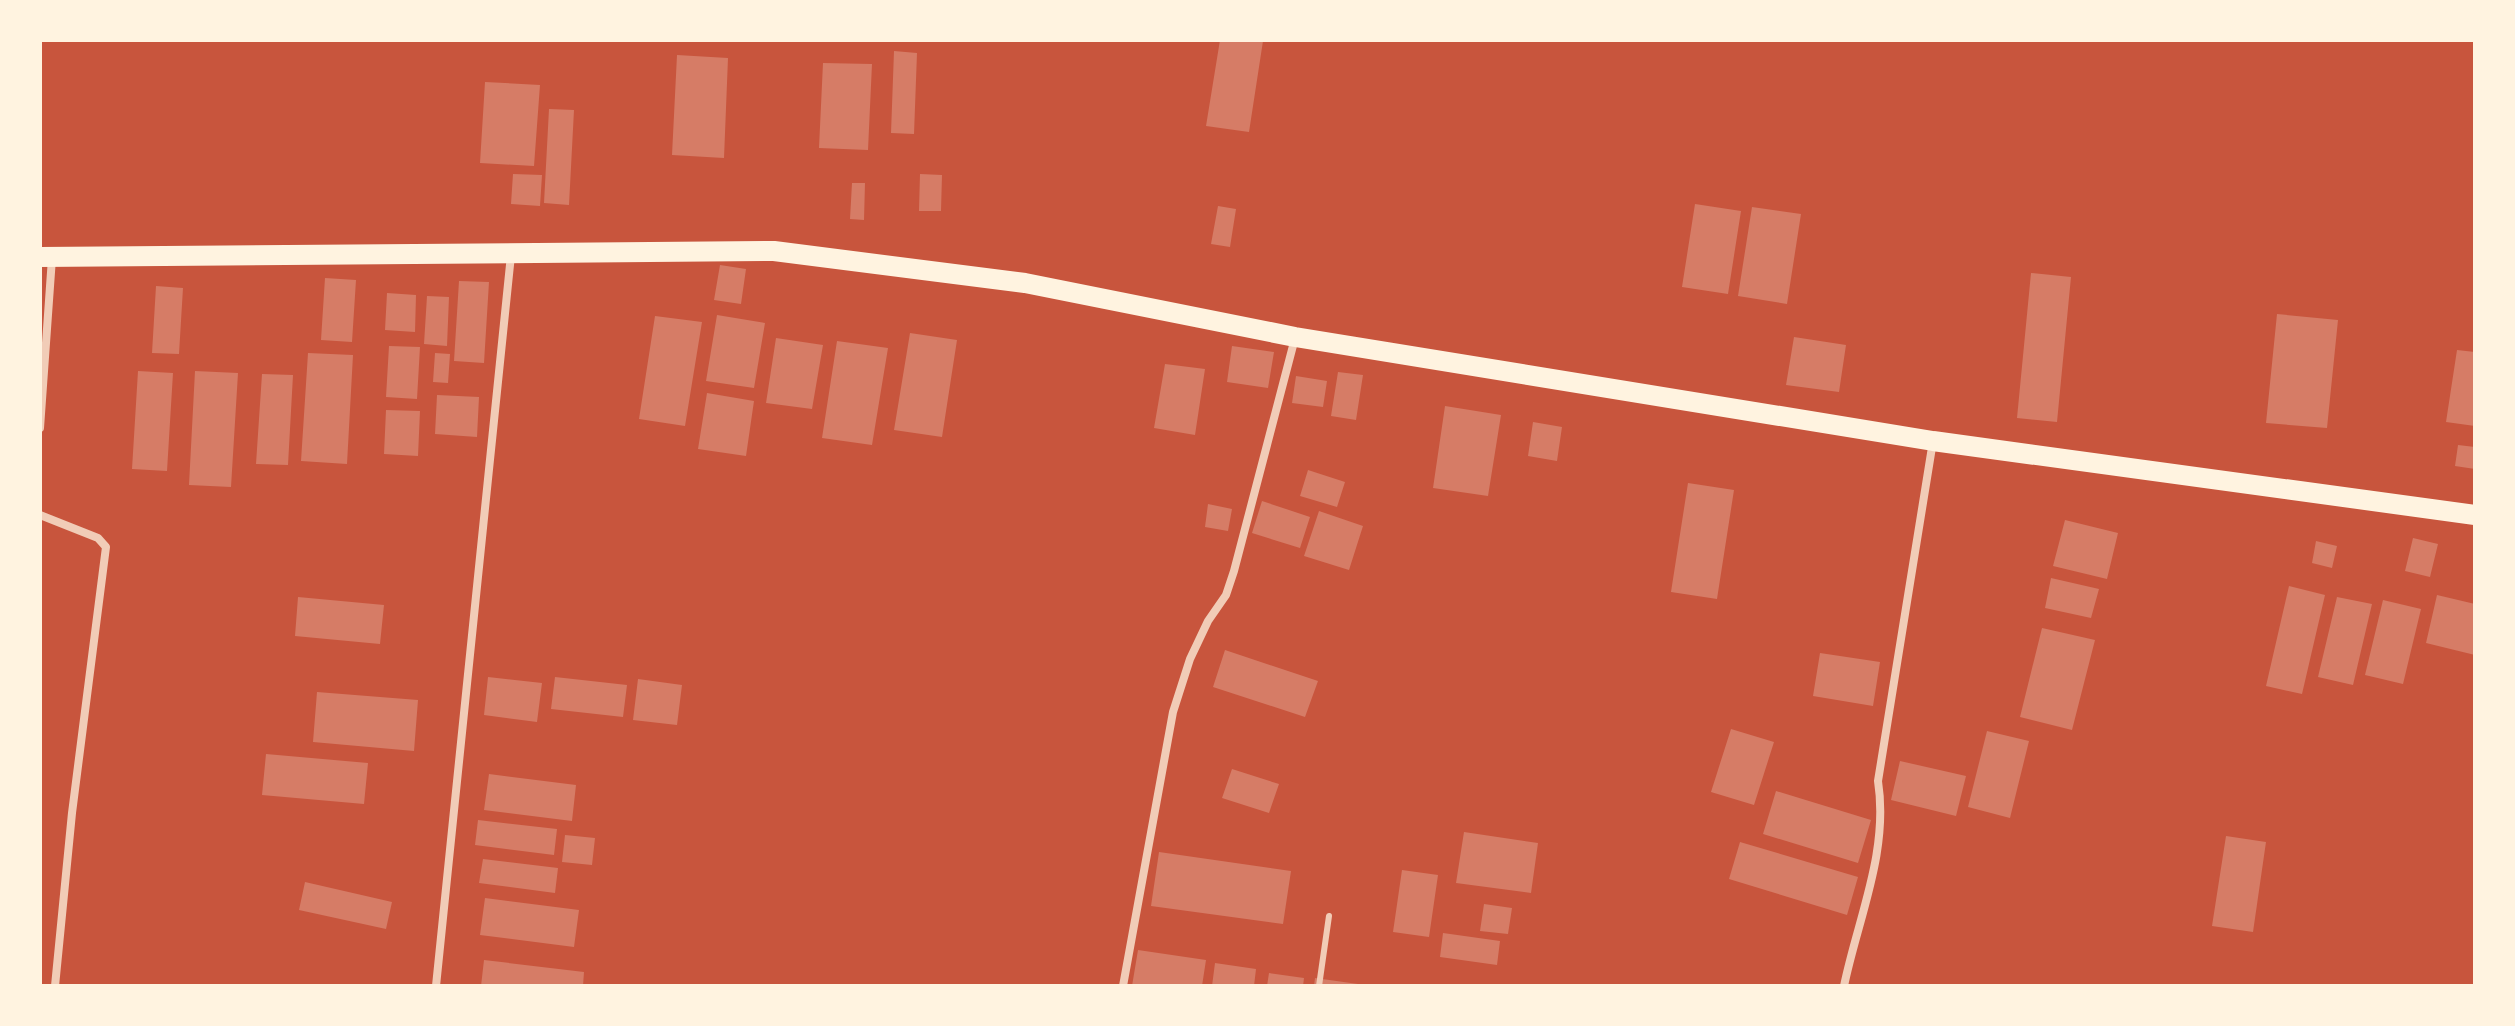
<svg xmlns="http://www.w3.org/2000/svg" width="2515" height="1026" font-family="'Exo 2',sans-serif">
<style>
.building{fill:#d67c66}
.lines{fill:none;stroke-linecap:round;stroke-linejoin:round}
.service{stroke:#f1ccb7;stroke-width:6}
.minor{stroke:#f1ccb7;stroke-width:8}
.primary{stroke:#fff3e0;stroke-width:20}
</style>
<rect width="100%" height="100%" fill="#c8553d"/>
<path class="building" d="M1220,40L1263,41L1249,132L1206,126Z
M894,51L917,53L914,134L891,133Z
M677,55L728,58L724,158L672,155Z
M823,63L872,64L868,150L819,148Z
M485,82L540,85L534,166L480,163Z
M549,109L574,110L569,205L544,203Z
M513,174L542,175L540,206L511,204Z
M920,174L942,175L941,211H919Z
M852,183H865L864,220L850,219Z
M1695,204L1741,211L1728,294L1682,287Z
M1218,206L1236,209L1230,247L1211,244Z
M1752,207L1801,214L1787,304L1738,296Z
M720,265L746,269L741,304L714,300Z
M2031,273L2071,277L2057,422L2017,418Z
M325,278L356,280L352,342L321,340Z
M459,281L489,282L484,363L454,361Z
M156,286L183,288L179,354L152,353Z
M387,293L416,295L415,332L385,330Z
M427,296L449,297L447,346L424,344Z
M2277,314L2338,320L2327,428L2266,423Z
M717,315L765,323L754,388L706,381Z
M655,316L702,322L685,426L639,419Z
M910,333L957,340L942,437L894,430Z
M1794,337L1846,345L1839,392L1786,385Z
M776,338L823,345L812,409L766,403Z
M837,341L888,348L872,445L822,438Z
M389,346L420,347L417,399L386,397Z
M1232,346L1274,352L1268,388L1227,382Z
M2457,350L2475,352V426L2446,422Z
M308,353L353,355L347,464L301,461Z
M435,353L450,354L448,383L433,382Z
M1165,364L1205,369L1195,435L1154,428Z
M138,371L173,373L167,471L132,469Z
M195,371L238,373L231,487L189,485Z
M1338,372L1363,375L1356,420L1331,416Z
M262,374L293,375L288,465L256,464Z
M1296,376L1327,381L1323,407L1292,403Z
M707,393L754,401L746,456L698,449Z
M437,395L479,397L477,437L435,434Z
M1445,406L1501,415L1488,496L1433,488Z
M386,410L420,411L418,456L384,454Z
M1533,422L1562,427L1557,461L1528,456Z
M2458,445L2475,447V469L2455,466Z
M1308,470L1345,482L1337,507L1300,496Z
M1688,483L1734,490L1717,599L1671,592Z
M1262,501L1310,517L1300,548L1252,533Z
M1208,504L1232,509L1228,531L1205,527Z
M1319,511L1363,526L1349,570L1304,556Z
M2065,520L2118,533L2107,579L2053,566Z
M2413,538L2438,544L2430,577L2405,571Z
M2316,541L2337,546L2332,568L2312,563Z
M2051,578L2099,589L2091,618L2045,608Z
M2289,586L2325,595L2302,694L2266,686Z
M2437,595L2475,604V655L2426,643Z
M298,597L384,605L380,644L295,636Z
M2337,597L2372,604L2353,685L2318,677Z
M2383,600L2421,609L2403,684L2365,675Z
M2042,628L2095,640L2072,730L2020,717Z
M1225,650L1318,681L1305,717L1213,687Z
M1820,653L1880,662L1873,706L1813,696Z
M488,677L542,683L537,722L484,715Z
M555,677L627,685L623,717L551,709Z
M638,679L682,685L677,725L633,720Z
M317,692L418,700L414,751L313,742Z
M1731,729L1774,742L1754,805L1711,792Z
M1987,731L2029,741L2010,818L1968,807Z
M266,754L368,763L364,804L262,795Z
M1900,761L1966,776L1956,816L1891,800Z
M1232,769L1279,784L1269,813L1222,798Z
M489,774L576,785L572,821L484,810Z
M1776,791L1871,820L1858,863L1763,834Z
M478,820L557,829L554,855L475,845Z
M1464,832L1538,843L1531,893L1456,883Z
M565,835L595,838L592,865L562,862Z
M2226,836L2266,842L2253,932L2212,926Z
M1740,842L1858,877L1847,915L1729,879Z
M1159,852L1291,871L1283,924L1151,906Z
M483,859L558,868L555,893L479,883Z
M1402,870L1438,875L1429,937L1393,932Z
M305,882L392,902L386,929L299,910Z
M485,898L579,910L574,947L480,935Z
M1484,904L1512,908L1508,934L1480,931Z
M1443,933L1500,941L1497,965L1440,957Z
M1138,950L1206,960L1202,986H1132Z
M484,960L584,972L583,986H481Z
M1215,963L1256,969L1254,986H1212Z
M1269,973L1304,978L1303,986H1267Z
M1315,978L1358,984V986H1314Z"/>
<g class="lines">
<path class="service" d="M1319,986L1329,916"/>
<path class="minor" d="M40,428L52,258
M40,515L98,538L106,547L72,813L55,986
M436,986L511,255
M1123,986L1173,712L1190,659L1208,621L1226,595L1234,571L1295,338
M1844,986C1858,918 1889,852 1878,781L1933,441"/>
<path class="primary" d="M40,257L774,251L1025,283L1295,337L1933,441L2475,515"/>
</g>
<rect width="2515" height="1026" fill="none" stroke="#fff3e0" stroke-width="84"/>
</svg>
